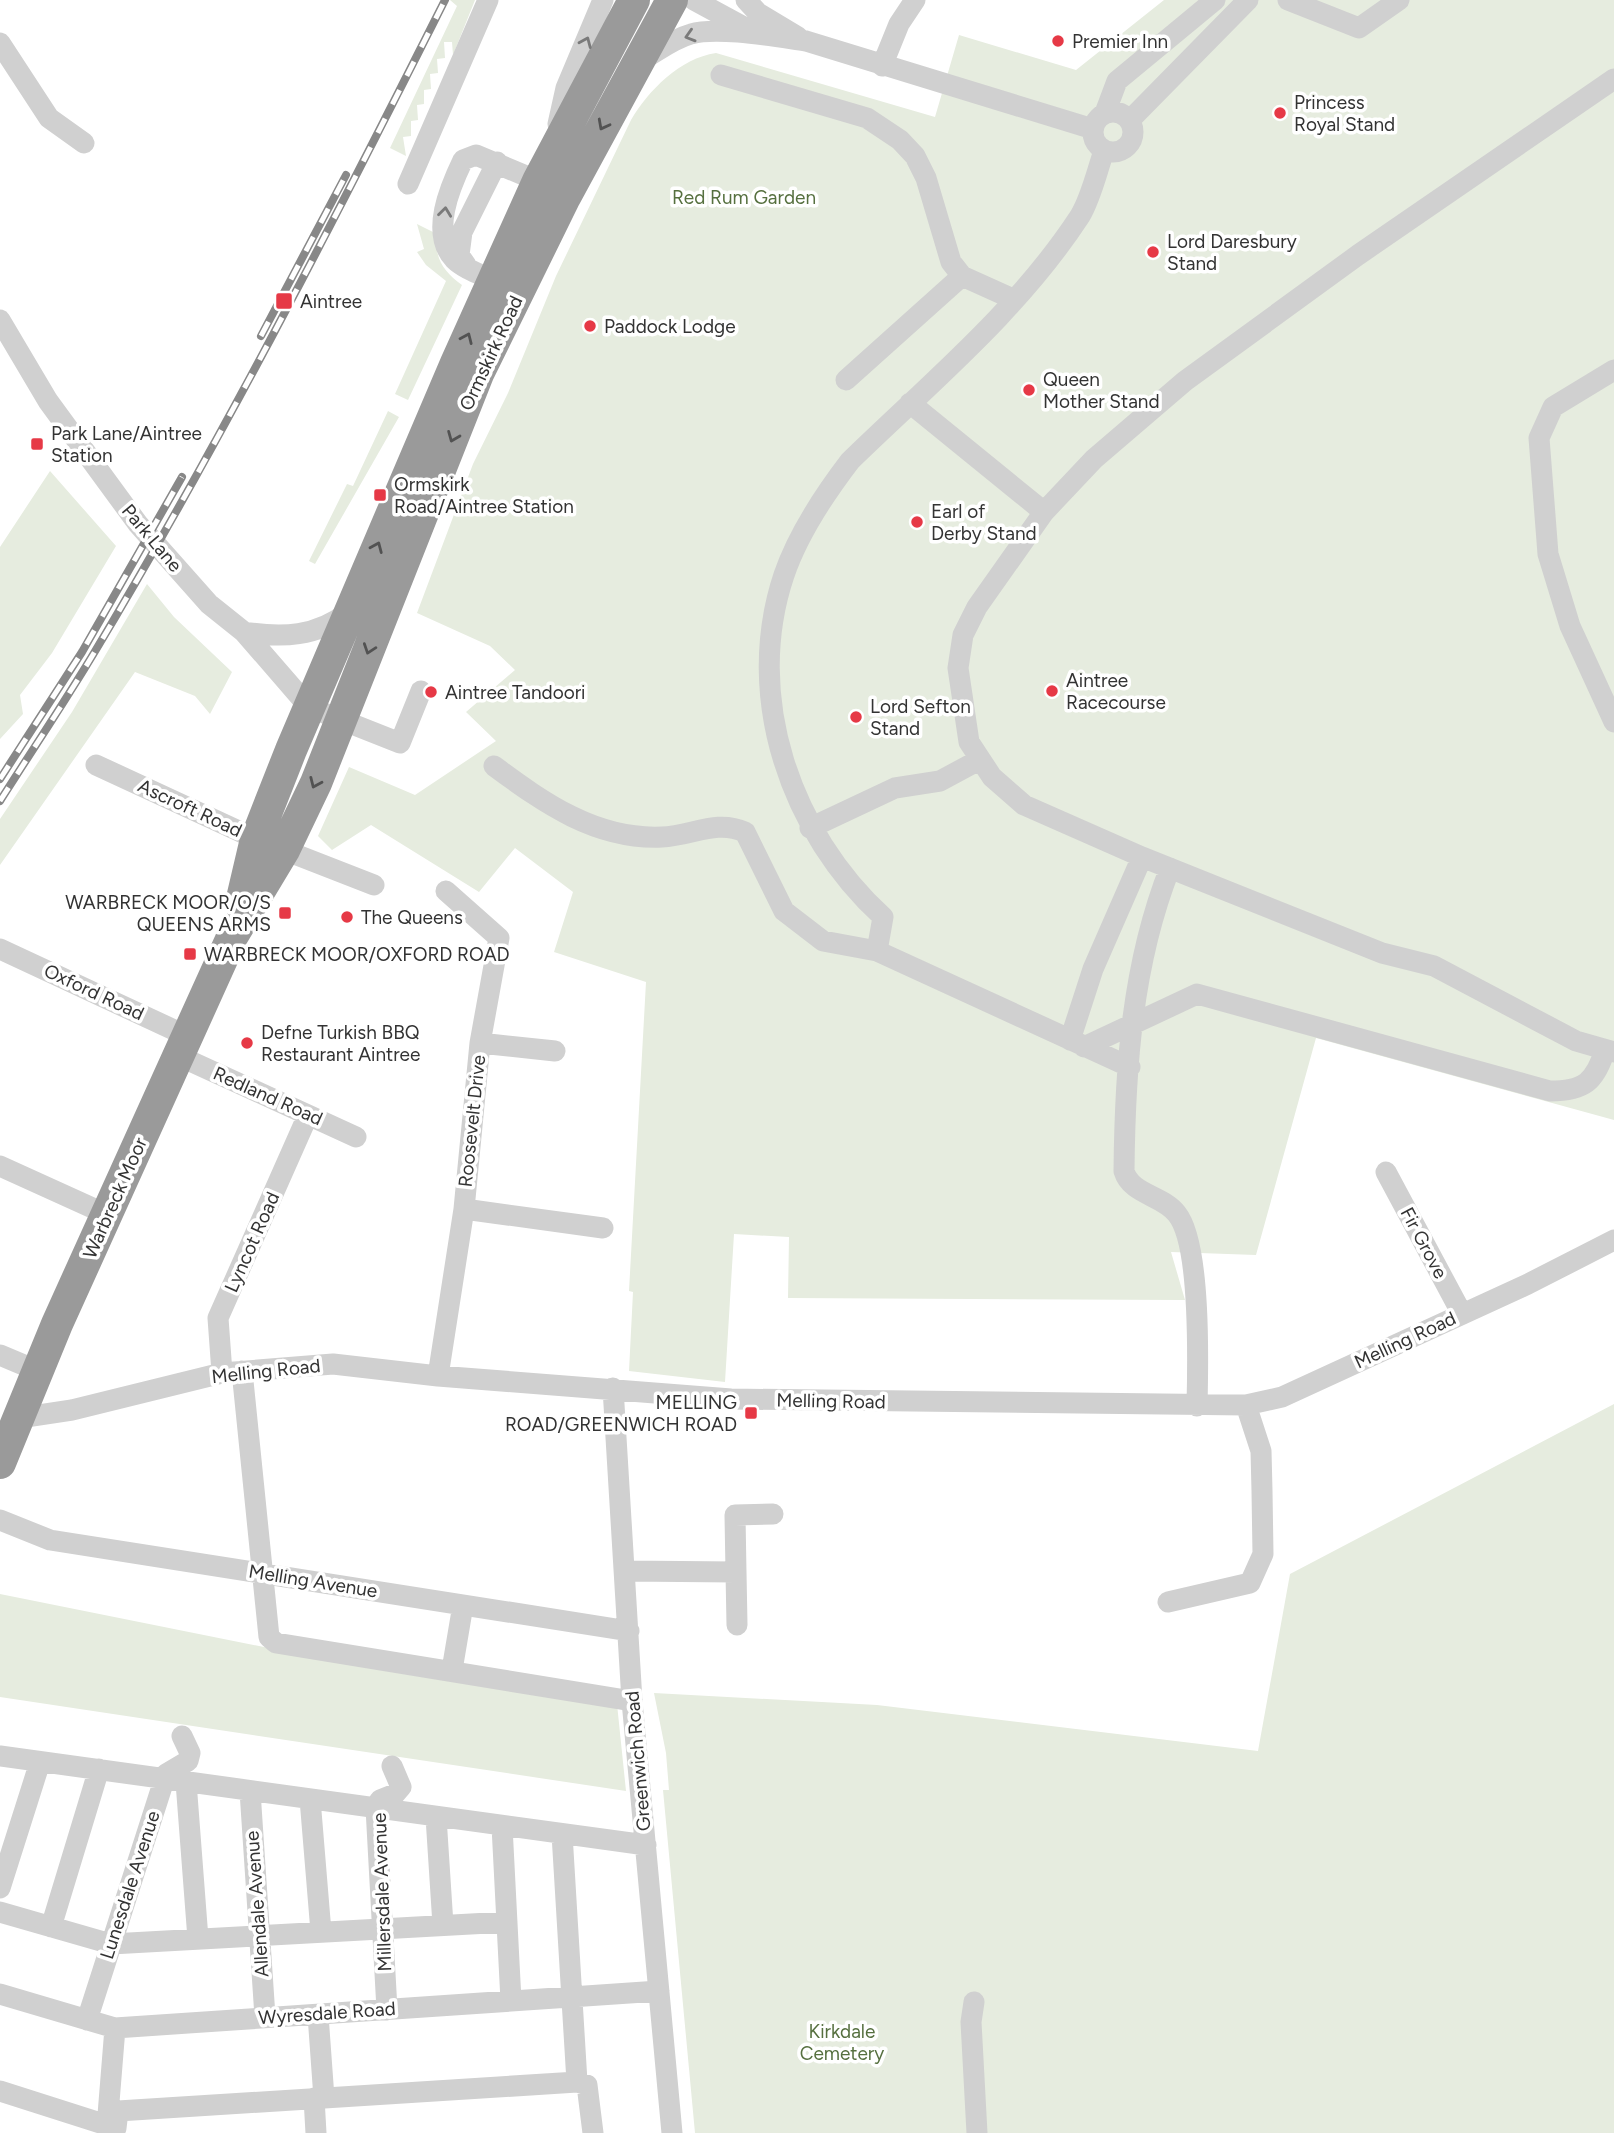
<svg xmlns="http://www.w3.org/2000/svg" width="1614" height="2133" font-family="Figtree,sans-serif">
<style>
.green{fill:#e6ecdf}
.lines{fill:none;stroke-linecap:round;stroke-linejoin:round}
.minor{stroke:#d0d0d0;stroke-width:21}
.highway{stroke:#9a9a9a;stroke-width:32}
.rail-casing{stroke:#888;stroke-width:8}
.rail{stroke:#fff;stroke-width:5;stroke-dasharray:16;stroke-linecap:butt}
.oneway{stroke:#7a7a7a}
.oneway2{stroke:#525252}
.poi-dot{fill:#e63946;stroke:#fff;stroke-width:2.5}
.labels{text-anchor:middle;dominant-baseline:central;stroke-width:7;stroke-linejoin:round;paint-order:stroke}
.poi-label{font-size:19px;fill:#333;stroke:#fff;text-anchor:start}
.park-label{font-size:19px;fill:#56703f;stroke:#fff}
.street-label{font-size:19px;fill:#333;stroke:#fff}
</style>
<rect width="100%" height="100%" fill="#fff"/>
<path class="green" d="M450,0H475L453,55L452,42H444L445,58L437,59L438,73L430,74L431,89L424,90V104L417,105L418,120L411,121V136L403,137L406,156L390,148L457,6Z
M1164,0H1614V1120L1316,1038L1256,1255L1171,1252L1185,1300L788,1298L789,1237L734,1234L725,1382L629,1371L633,1292L629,1291L646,982L554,952L573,892L515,848L479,892L371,825L332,850L318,836L349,767L415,795L496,741L466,712L515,670L490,646L417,613L473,464L508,393L556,276L631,120C648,91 680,58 716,53L935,117L959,35L1076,70Z
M417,224L437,234C434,258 443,271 462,285L408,400L395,394L446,281L426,265L417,252L424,249Z
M388,411L399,417L315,564L309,561L347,484L353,486Z
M50,471L116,546L52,653L20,695L23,714L0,739V547Z
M147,584L174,617L232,672L210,714L195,696L135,672L0,865V819L72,712Z
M1614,1404V2133H695L663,1790H669L666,1753L654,1693L877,1705L1258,1751L1290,1574Z
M0,1594L264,1647L617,1704L626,1791L0,1697Z"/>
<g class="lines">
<path class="minor" d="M694,0L753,32
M746,0L758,13L798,37
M1288,0L1359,28L1399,0
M0,43L49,118L84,143
M642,60C658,51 673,39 691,34C717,26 777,37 806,41L1093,129
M882,66L899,24L915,0
M721,75L867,118L900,140L915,156L926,178L951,262L962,276
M1614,79L1358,255L1185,381L1094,459L1044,512L977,607L963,635L958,668L969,742L992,777L1024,805L1142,857L1382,953L1434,966L1576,1041L1614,1052
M1093 132a20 20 0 1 1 40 0a20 20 0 1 1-40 0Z
M1105,113L1117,81L1215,0
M1130,120L1248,0
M558,124L566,88L603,0
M1104,151C1097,171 1091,198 1080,216C1018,311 930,383 850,461C824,495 798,534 784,575C743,697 791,833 883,917L877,951L1130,1067
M408,184L488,0
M466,265L459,255L462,232L497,162
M493,280C480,274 464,269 454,259C430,233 450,187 463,160L476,155L538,181
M0,320L48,401L138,524L209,604L244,632L309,707L400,743L421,691
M1614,370L1553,407L1539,438L1548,554L1570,626L1614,722
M846,380L962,276L1013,299
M910,403L1044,512
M244,632C282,638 317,637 348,612
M96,765L256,839L374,885
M494,766C544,803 596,840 662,837C692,836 716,819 745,832L784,911L823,941L877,951
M810,828L895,788L940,781L979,760
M1170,868C1132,964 1125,1068 1124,1171C1131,1195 1163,1195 1177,1214C1201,1244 1198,1366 1197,1406
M0,949L187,1036
M1070,1040L1093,969L1142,857
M480,1043L555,1051
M1084,1047L1197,994L1550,1091C1584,1091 1595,1082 1605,1050
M179,1056L356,1137
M0,1166L108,1215
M1386,1172L1462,1314
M464,1209L603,1228
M0,1355L38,1371
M242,1371L269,1637L276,1643L632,1701
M222,1373L218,1318L308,1115
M438,1376L464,1209L480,1043L499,938L446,891
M613,1388L632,1701L672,2133
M19,1418L72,1410L222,1373L333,1364L438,1376L731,1399L1246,1405L1282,1397L1528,1284L1614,1240
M0,1520L50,1540L629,1631
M625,1571L736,1572L735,1515L773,1514
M736,1572L737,1625
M1168,1602L1250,1583L1263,1554L1262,1491L1261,1451L1246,1405
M452,1670L463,1605
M0,1756L646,1845
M186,1782L198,1939
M250,1791L265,2017
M310,1799L321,1932
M436,1817L443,1925
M502,1826L511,2001
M562,1834L577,2082L587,2085L593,2133
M0,1888L40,1762
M0,1912L111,1944L507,1922
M51,1927L99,1769
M0,1994L115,2028L659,1991
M974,2002L971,2022L977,2133
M387,2010L376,1808L380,1800L395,1794L401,1787L392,1766
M318,2015L324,2098
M87,2020L166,1774L188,1761L190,1753L182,1736
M0,2091L116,2128L118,2111L577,2082
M314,2098L316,2133
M107,2127L115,2028"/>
<path class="highway" d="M241,903L256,839L291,750L456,363L538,181L634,0
M0,1463L57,1324L233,935L284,850L316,783L478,374L565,197L672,0"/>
<g class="rail-casing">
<path id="rail" d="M261,336L346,175
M0,779L82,652L182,477
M0,801C31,752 64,703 94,653C221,441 334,221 445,0"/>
</g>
<use href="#rail" class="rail"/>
</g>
<defs><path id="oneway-chevron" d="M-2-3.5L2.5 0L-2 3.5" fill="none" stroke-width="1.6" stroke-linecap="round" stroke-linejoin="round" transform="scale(1.75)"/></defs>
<g class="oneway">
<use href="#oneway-chevron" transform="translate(690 36) rotate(163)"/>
<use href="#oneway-chevron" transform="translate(586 42) rotate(-67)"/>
<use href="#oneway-chevron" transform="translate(445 212) rotate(-83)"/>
</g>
<g class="oneway2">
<use href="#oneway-chevron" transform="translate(603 125) rotate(118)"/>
<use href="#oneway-chevron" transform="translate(467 338) rotate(-66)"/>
<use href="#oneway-chevron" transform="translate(453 437) rotate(112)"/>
<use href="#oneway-chevron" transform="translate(377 547) rotate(-67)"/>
<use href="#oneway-chevron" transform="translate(369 649) rotate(109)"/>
<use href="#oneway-chevron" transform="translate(315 783) rotate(114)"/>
</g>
<g class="poi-dot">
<circle cx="1058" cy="41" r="7"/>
<circle cx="1280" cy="113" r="7"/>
<circle cx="1153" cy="252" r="7"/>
<rect x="275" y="292" width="18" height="18" rx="3.5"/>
<circle cx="590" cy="326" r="7"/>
<circle cx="1029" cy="390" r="7"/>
<rect x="30" y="437" width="14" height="14" rx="3.5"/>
<rect x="373" y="488" width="14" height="14" rx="3.5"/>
<circle cx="917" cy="522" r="7"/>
<circle cx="1052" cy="691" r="7"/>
<circle cx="431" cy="692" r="7"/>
<circle cx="856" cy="717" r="7"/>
<rect x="278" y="906" width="14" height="14" rx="3.5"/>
<circle cx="347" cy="917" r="7"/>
<rect x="183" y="947" width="14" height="14" rx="3.5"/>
<circle cx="247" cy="1043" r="7"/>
<rect x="744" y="1406" width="14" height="14" rx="3.5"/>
</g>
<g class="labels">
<g class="poi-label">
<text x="1072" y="41">Premier Inn</text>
<text x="1294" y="102">Princess<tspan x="1294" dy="22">Royal Stand</tspan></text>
<text x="1167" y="241">Lord Daresbury<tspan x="1167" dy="22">Stand</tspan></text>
<text x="300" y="301">Aintree</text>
<text x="604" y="326">Paddock Lodge</text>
<text x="1043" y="379">Queen<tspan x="1043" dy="22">Mother Stand</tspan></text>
<text x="51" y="433">Park Lane/Aintree<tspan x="51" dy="22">Station</tspan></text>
<text x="394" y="484">Ormskirk<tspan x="394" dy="22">Road/Aintree Station</tspan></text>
<text x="931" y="511">Earl of<tspan x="931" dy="22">Derby Stand</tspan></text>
<text x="1066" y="680">Aintree<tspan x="1066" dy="22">Racecourse</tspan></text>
<text x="445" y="692">Aintree Tandoori</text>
<text x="870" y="706">Lord Sefton<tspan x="870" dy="22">Stand</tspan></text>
<text x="271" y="902" text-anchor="end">WARBRECK MOOR/O/S<tspan x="271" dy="22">QUEENS ARMS</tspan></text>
<text x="361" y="917">The Queens</text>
<text x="204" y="954">WARBRECK MOOR/OXFORD ROAD</text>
<text x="261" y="1032">Defne Turkish BBQ<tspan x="261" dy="22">Restaurant Aintree</tspan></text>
<text x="737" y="1402" text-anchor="end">MELLING<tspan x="737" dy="22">ROAD/GREENWICH ROAD</tspan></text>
</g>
<g class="park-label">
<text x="744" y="197">Red Rum Garden</text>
<text x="842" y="2031">Kirkdale<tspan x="842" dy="22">Cemetery</tspan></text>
</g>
<g class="street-label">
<text transform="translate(491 353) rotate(-65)">Ormskirk Road</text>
<text transform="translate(152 538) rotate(50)">Park Lane</text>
<text transform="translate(190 808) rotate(25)">Ascroft Road</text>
<text transform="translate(94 992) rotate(25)">Oxford Road</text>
<text transform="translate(268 1096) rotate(24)">Redland Road</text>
<text transform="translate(472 1121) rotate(-84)">Roosevelt Drive</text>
<text transform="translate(115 1198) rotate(-66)">Warbreck Moor</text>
<text transform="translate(252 1242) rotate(-66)">Lyncot Road</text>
<text transform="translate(1424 1243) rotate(62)">Fir Grove</text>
<text transform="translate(1405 1340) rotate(-25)">Melling Road</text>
<text transform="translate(266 1371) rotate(-6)">Melling Road</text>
<text transform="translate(831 1401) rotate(1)">Melling Road</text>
<text transform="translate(313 1581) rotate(9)">Melling Avenue</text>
<text transform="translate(638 1761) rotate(-95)">Greenwich Road</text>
<text transform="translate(130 1885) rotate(-72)">Lunesdale Avenue</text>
<text transform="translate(382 1892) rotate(-92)">Millersdale Avenue</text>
<text transform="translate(257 1904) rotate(-94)">Allendale Avenue</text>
<text transform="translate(327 2013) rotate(-4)">Wyresdale Road</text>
</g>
</g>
</svg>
